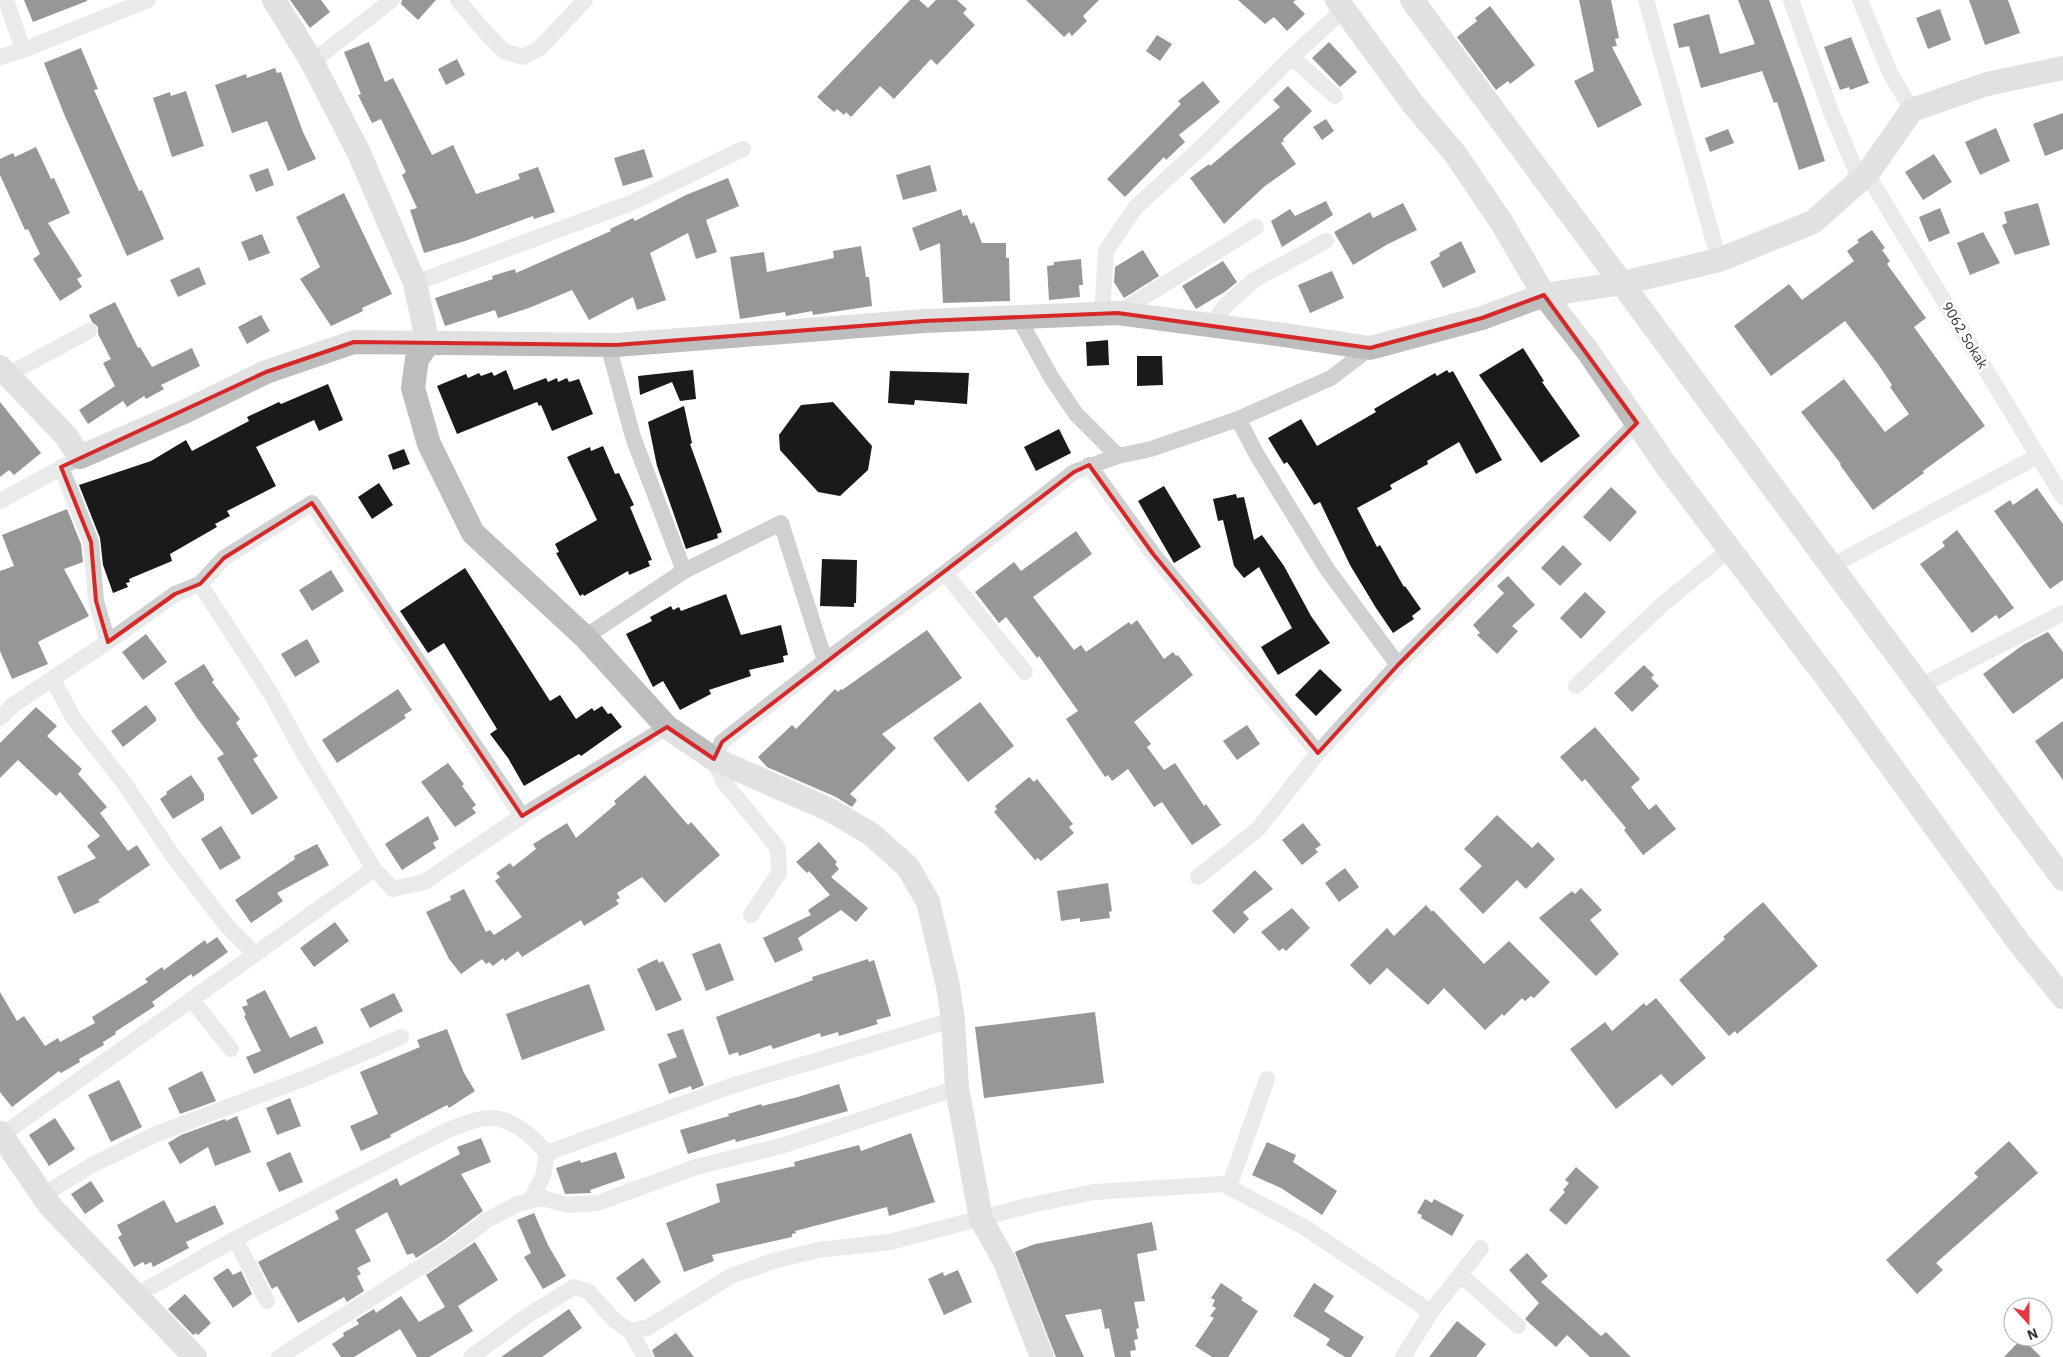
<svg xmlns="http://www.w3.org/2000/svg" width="2063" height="1357" font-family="'IBM Plex Sans',sans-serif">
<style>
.building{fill:#1a1a1a}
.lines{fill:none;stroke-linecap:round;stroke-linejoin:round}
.street{stroke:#d0d0d0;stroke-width:16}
.secondary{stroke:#bdbdbd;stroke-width:24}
.marked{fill:none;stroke:#d62828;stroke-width:4;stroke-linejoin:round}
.labels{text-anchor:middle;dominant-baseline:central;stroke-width:5;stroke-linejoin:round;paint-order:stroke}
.street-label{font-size:14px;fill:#333;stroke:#fff}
</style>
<rect width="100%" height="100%" fill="#fff"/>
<path class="building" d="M24,0H87V1L33,22Z
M290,0H321L330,12L310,28Z
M402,0H436L418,20L401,4Z
M910,0H919L928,8L936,0H957L967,9L963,13L975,25L937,65L931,59L894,99L880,86L851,117L846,112L844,115L837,109L834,112L817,97Z
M1026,0H1099L1083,16L1087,21L1072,36L1069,32L1064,37Z
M1238,0H1296L1293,2L1305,14L1287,31L1274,17L1265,24Z
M1579,0H1611L1619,38L1615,39L1617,46L1612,47L1642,105L1598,128L1574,81L1594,71Z
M1738,0H1769L1804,97L1825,161L1799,170L1777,102L1774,103L1762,71L1701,88L1689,46L1679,48L1673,24L1709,14L1720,54L1755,44Z
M1969,0H2008L2020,33L1985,45Z
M1490,6L1535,65L1510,84L1508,81L1496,90L1457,37L1477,21L1475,18Z
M1940,9L1951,40L1928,49L1916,18Z
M1157,35L1172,44L1160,61L1146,51Z
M1851,37L1869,83L1850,90L1849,87L1840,90L1824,47Z
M369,42L385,82L393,78L432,155L453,145L476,194L520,179L518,174L538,167L555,212L534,219L533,216L465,241L424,253L410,210L417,208L402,175L406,172L381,119L372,123L358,95L361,94L344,52Z
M1329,42L1357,72L1340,87L1312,58Z
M81,48L98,89L94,90L139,191L142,190L164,239L127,256L64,114L44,63Z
M457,59L465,75L446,85L438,69Z
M275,68L277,73L281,72L303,132L316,159L288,171L267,121L232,133L215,85L246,74L247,78Z
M1203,81L1220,102L1179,135L1185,142L1166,160L1164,157L1125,197L1107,179L1181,104L1178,101Z
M1288,86L1312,111L1283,139L1284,141L1281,143L1296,164L1265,186L1224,224L1190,178L1209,164L1210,166L1280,107L1273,100Z
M186,91L204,146L172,157L153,98L170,92L171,96Z
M2063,113V149L2045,156L2033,124Z
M1326,119L1334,131L1322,140L1313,127Z
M1996,128L2010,161L1980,175L1965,142Z
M1728,129L1734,143L1710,152L1705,138Z
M36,147L51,179L54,178L70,213L48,223L82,276L77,279L82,287L60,301L33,259L40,254L28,229L25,230L0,175V159L13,153L15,157Z
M644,149L653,177L623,186L614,158Z
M1934,154L1952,182L1923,200L1905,172Z
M930,165L937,191L903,200L896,175Z
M268,168L274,185L256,192L249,175Z
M728,178L739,206L706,220L717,252L696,259L688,233L650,253L666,300L637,310L633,297L589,320L572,290L529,308L498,318L495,310L445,326L435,298L493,279L492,276L515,269L516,273L611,231L610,229L633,218L635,221L686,195Z
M344,193L392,294L362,308L363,311L331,326L300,279L320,267L296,217Z
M1326,201L1333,215L1282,247L1271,221L1290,209L1295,216Z
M1403,203L1417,230L1388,244L1353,265L1334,232L1370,212L1373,218Z
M2038,203L2050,245L2015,255L2002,225L2007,223L2004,212Z
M1940,208L1950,233L1929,242L1919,217Z
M961,209L963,216L967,215L971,224L974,222L982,243H1006V258H1009L1010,301L943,303L940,243L920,251L912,228Z
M1872,230L1885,248L1882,250L1890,261L1887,264L1926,318L1914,327L1985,426L1923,471L1924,473L1873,510L1840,465L1841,464L1801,412L1844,379L1885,432L1909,414L1890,387L1892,385L1878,364L1845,321L1771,376L1734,326L1789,284L1802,300L1854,261L1847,251L1859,242L1857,240Z
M1983,232L2000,263L1970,275L1957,243Z
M262,234L270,253L249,261L241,242Z
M1461,241L1476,272L1443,288L1430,262L1440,256L1439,253Z
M861,246L866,277H869L872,306L813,315L812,311L786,316L785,312L740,319L730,257L764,252L767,272L834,258L833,251Z
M1143,250L1159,276L1124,298L1114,282L1115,267Z
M1081,259L1083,285H1079L1080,297L1049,300L1047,266L1054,265V262Z
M1223,261L1237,282L1226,291L1196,309L1182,286Z
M199,267L206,284L178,297L170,280Z
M1332,271L1344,298L1310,313L1298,285Z
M115,302L138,348L140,347L152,367L192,348L200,366L161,385L164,389L146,399L144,396L127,407L123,401L88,424L79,410L115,386L103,363L111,359L98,334V327L92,322L89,315Z
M261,315L270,331L247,344L238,327Z
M1108,340L1109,365L1087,366L1086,342Z
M1523,348L1544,381L1542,382L1580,436L1541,463L1479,375Z
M1137,356H1162L1163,385L1137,386Z
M506,370L514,390L546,378L548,382L557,378L558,382L567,378L569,382L579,379L593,414L552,431L541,405L539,406L537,402L457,434L437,386L466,374L468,378L479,373L481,376L492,372L494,376Z
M693,370L696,399L680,401L672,382L640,395L638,376Z
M1447,370L1449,373L1453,371L1502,460L1476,474L1459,442L1427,461L1428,464L1390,485L1392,489L1357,508L1377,547L1380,545L1404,587L1405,586L1421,609L1412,616L1414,619L1393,633L1376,608L1350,565L1320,502L1314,505L1292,469L1287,462L1284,464L1268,438L1301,419L1317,446L1376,412L1374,409L1435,373L1437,376Z
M890,371L969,373L967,404L915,400L914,405L888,403Z
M328,384L343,420L319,431L314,420L256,447L276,486L227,511L230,516L215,524L217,527L170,554L172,561L129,579L130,582L126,583L128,587L113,593L103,565L100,538L79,485L151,461L186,440L192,451L249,421L247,417L279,402L281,404Z
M0,402L41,453L14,475L9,470L0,477Z
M833,402L872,446L868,470L840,496L818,492L780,450L779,435L801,405Z
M684,406L692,443L690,444L722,532L717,534L718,538L686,549L657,466L648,422Z
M1059,429L1071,453L1036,471L1024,447Z
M603,446L615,474L619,473L634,505L630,507L652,560L648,561L650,566L629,575L628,571L584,596L583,594L580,596L556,553L559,552L555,544L597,520L567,457L590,447L591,451Z
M404,449L410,464L393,470L388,455Z
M379,483L393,505L372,519L358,497Z
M1164,486L1201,547L1174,563L1138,501Z
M1611,487L1637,512L1610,542L1583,517Z
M2037,488L2063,524V580L2050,589L1994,511L2010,500L2013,505Z
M1236,494L1237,498L1244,497L1254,540L1262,535L1284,566L1311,616L1330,643L1278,675L1261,647L1292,628L1259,567L1244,578L1234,566L1223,520L1218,521L1213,499Z
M67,509L81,544L83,562L64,569L89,616L38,642L48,664L12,679L0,651V571L14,566L2,535Z
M1957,530L2014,608L1999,619L1996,615L1972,633L1920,564L1945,546L1942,542Z
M1076,531L1092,554L1033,597L1074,650L1081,645L1086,652L1129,622L1131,625L1137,620L1164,659L1173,652L1176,656L1178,655L1193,675L1134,722L1151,744L1147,747L1164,770L1175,763L1204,806L1206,804L1221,825L1192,845L1162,802L1154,807L1128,769L1112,781L1108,775L1105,777L1066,719L1078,711L1039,656L1037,658L1006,617L999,623L975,592L1014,562L1021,571Z
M1563,545L1582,564L1560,586L1541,568Z
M822,559L857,560L856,603H854V607L820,606Z
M465,568L550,701L560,695L576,719L592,708L594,711L602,706L608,714L611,713L622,727L581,756L579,754L524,786L508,758L490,734L497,729L444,643L428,653L400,611Z
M331,570L344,591L312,611L299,590Z
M1508,576L1535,605L1512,626L1518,631L1497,654L1477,635L1480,633L1473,625L1504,593L1497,586Z
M1585,592L1606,612L1581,639L1560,618Z
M726,594L741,635L781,625L788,655L783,656L784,662L749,670L751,676L709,690L711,694L680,710L663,681L653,687L626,634L652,621L650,617L671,606L673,610L679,607L681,611Z
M927,630L962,678L882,734L896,748L850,794L857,800L852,807L836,797L767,767L758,757L792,725L796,729L835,689L838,692L841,689L842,690Z
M2048,632L2063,652V678L2013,714L1983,674L2023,645Z
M146,634L167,662L143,680L122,652Z
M307,639L320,662L295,677L281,654Z
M204,664L214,680L212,682L240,719L236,723L258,756L253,759L278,798L252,815L217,758L224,754L197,718L174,683Z
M1644,665L1654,675L1651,678L1659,686L1632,712L1614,693Z
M1320,669L1342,690L1316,716L1295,695Z
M398,689L412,710L404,715L406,718L337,763L322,740Z
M980,702L1014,746L968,782L933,738Z
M146,705L156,718V721L123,747L111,731Z
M36,707L57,726L47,736L82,769L78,774L107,807L100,813L128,851L137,845L150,865L98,900L100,902L74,914L57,877L96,858L87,846L100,836L60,792L56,796L18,760L0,778V743Z
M2063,721V780L2035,741Z
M1247,725L1260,744L1237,760L1223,741Z
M1595,727L1640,779L1631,787L1649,810L1656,804L1676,829L1643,855L1624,830L1626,828L1585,779L1582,782L1560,757Z
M448,763L464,784L462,786L476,805L472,808L476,813L455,827L421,782Z
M191,775L204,794V800L173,819L160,799L167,794L166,792Z
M645,775L688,825L691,822L720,855L665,903L642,877L617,893L620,898L616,900L619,904L584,926L581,920L522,957L518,951L505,961L503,958L493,966L489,962L486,964L482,959L461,974L449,959L426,912L451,900L450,896L464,889L486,932L490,930L494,935L522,917L495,881L500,877L496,873L510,863L513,867L536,849L533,844L567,823L576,838L616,804L614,801Z
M1029,777L1034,782L1037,779L1073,824L1069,827L1074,833L1041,861L1038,858L1035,860L994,812L997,809L995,806Z
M1497,815L1532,848L1538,842L1555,859L1526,889L1517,880L1483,914L1459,889L1482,866L1464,849Z
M428,816L439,839L433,843L436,848L402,870L385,844Z
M1303,823L1321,845L1315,849L1318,852L1302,865L1282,840Z
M221,826L241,858L220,870L201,839Z
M819,842L837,862L835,864L839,869L831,877L868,908L856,922L841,910L798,938L803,950L775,963L763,938L811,915L808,910L830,895L809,871L807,873L796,862Z
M317,844L329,865L277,893L283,901L251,923L235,900L295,859L294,856Z
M1345,868L1359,887L1339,902L1325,883Z
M1255,870L1273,889L1243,912L1249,919L1234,934L1212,911Z
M1108,883L1112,911L1109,912L1110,918L1080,922V918L1061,921L1057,891Z
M1581,888L1602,910L1590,920L1619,954L1596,976L1539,918L1572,891L1575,894Z
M1763,902L1818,966L1737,1034L1735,1031L1729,1036L1679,980L1725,939L1723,937Z
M1426,905L1432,912L1433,910L1484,964L1509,941L1550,982L1534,998L1531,996L1525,1001L1522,998L1504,1016L1502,1014L1485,1030L1444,988L1428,1005L1387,968L1370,985L1350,965L1387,928L1394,936Z
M1292,908L1310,928L1286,951L1283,948L1279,951L1261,932Z
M335,922L349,941L314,967L300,948Z
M217,937L228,952L193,977L191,974L152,1002L155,1006L115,1032L116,1034L103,1042L104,1045L79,1059L80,1062L61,1073L59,1071L12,1107L0,1092V992L17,1021L24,1016L45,1046L58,1038L60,1042L95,1023L92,1017L148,982L145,979L162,967L164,970L205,940L207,944Z
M720,943L734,980L706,991L692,954Z
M657,959L659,963L663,961L682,1000L656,1011L637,969Z
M868,959L869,962L874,960L891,1016L876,1020L878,1024L839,1036L838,1032L821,1037L820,1033L773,1049L771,1045L739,1056L738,1052L729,1055L716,1017L813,980L812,977Z
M589,984L605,1030L522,1060L506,1014Z
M265,990L290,1038L316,1026L324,1043L254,1074L246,1057L261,1051L244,1016L246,1015L242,1007L248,1005L246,1000Z
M394,993L403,1011L370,1028L360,1009Z
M1656,998L1706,1058L1672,1086L1661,1074L1616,1109L1570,1049L1605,1022L1612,1031L1644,1003L1646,1006Z
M1095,1012L1104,1083L984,1098L975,1027Z
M447,1029L464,1073L475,1091L449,1108L447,1105L390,1135L391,1137L361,1151L350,1126L378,1114L360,1072L420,1047L417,1040Z
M683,1029L704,1085L692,1090L691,1086L669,1094L658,1064L677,1057L667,1034Z
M202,1071L216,1101L180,1114L168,1088Z
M119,1080L142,1127L111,1142L88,1095Z
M839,1084L848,1111L773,1132L736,1142L735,1139L688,1154L680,1130L729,1116L728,1114L761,1104L762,1106L798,1097Z
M290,1098L301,1126L277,1135L266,1108Z
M237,1116L251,1152L215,1166L208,1147L180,1164L168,1143L181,1135L225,1119L226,1121Z
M55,1118L75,1149L49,1166L29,1135Z
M911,1133L935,1202L889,1216L887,1207L795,1231L796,1233L792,1234V1237L712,1255L714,1261L684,1272L666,1223L720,1202L716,1184L795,1166L794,1162L859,1145L861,1151Z
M481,1138L491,1162L461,1174L483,1211L443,1241L416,1258L413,1253L407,1255L387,1212L355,1230L371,1261L357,1268L361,1274L357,1276L364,1291L347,1302L344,1297L298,1323L277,1286L272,1289L258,1262L339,1219L335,1211L397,1178L400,1186L460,1154L457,1147Z
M2009,1141L2038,1173L1936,1263L1943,1270L1917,1294L1886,1260L1978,1177L1974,1173Z
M1267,1142L1296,1155L1293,1162L1337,1191L1322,1215L1281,1188L1252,1175Z
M290,1152L303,1182L279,1192L266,1163Z
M616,1152L625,1178L590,1190L591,1193L565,1194L556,1168L580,1160L581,1163Z
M1576,1167L1599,1187L1566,1225L1549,1210L1565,1192L1563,1190L1569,1183L1565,1180Z
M91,1181L104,1201L85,1214L71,1194Z
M1425,1199L1432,1203L1434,1199L1464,1215L1452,1236L1421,1218L1422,1215L1417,1213Z
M164,1200L176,1223L215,1205L224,1224L186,1242L189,1248L153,1267L151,1262L145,1265L143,1262L134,1267L118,1237L122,1235L117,1225Z
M534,1213L548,1245L566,1276L543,1289L524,1257L531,1253L517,1220Z
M1152,1222L1157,1250L1137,1254L1145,1301L1134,1302L1139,1328L1136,1329L1138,1339L1134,1340L1136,1350L1130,1351L1131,1357H1115L1109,1328L1105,1329L1101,1309L1065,1315L1084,1357H1056L1015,1252L1035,1244Z
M475,1242L498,1280L458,1306L473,1331L429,1357H417L400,1329L354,1357H341L332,1344L344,1336L343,1333L359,1324L356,1320L374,1309L376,1313L401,1296L419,1322L445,1307L426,1275Z
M1527,1253L1548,1276L1541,1282L1601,1336L1606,1332L1631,1357H1590L1567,1335L1556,1347L1526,1320L1525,1319L1539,1303L1509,1270Z
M643,1258L661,1282L635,1302L616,1278Z
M228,1268L233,1275L241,1271L252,1294L233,1308L213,1278Z
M958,1270L972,1302L944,1315L928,1279L943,1272L944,1276Z
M1221,1283L1243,1298L1241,1300L1258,1311L1228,1357H1212L1195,1346L1214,1318L1210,1316L1216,1308L1212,1306L1215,1300L1211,1298Z
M1314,1283L1334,1296L1324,1311L1364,1337L1351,1357H1345L1326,1345L1330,1339L1293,1316Z
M185,1294L211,1323L198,1335L196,1333L193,1335L168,1309Z
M569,1309L582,1328L542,1357H501Z
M1457,1321L1486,1344L1476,1357H1429Z
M676,1333L694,1357H655L652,1350Z
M2022,1338L2041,1357H2004Z"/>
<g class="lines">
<path class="street" d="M6,0L23,50
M458,0L485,32L504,51L523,57L540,48L585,0
M1646,0L1719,260
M1791,0L1831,112L1860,180
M1860,0L1890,73L1912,110
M0,57L23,50L148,0
M1292,57L1335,96
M312,62L392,0
M1867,174L2063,497
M415,283L631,203L743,149
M1102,313L1106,251L1135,208L1206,143L1292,57L1344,9
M1118,313L1256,227
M1018,317L1051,377L1076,414L1118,456
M1211,325L1225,306L1254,280L1326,241
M608,345L633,437L684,571
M7,375L89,331
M1238,419L1257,455L1327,569L1398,665
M1089,465L1153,554L1318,753
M61,467L91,542L96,601L108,642
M0,501L70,463
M1831,566L2038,456
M945,573L1025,672
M200,584L270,692L303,752L374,869L393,889L424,882L522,816L667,727
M585,637L684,571L781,523L825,661
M53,680L74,719L124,783L173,856L227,926L255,954
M1576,686L1664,603L1729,550
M1920,686L2063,613
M0,718L13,705L112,639L175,594L200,584L224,558L312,503L522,816
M1198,877L1258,829L1318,753L1398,665L1637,423
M751,915L779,873L778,848L723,781L714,759L722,742L825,661L945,573L1074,472L1118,456L1151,449L1238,419L1331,378L1370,348
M191,999L231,1049
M2,1135L374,869
M1229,1187L1267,1079
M43,1195L92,1165L156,1134L308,1077L401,1037
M530,1201L543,1176L547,1153
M235,1239L267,1301
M1461,1275L1518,1326
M135,1296L235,1239L448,1130C459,1126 470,1121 481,1119C508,1113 531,1135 547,1153L734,1085L953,1020
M1431,1312L1481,1248
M630,1331L645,1357
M279,1357L449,1249L487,1220L518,1204L543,1198L567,1205L598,1203L696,1167L781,1146L957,1088
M471,1357L527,1316L574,1287L589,1292L614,1320L630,1331L647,1328L731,1276L773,1261L818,1250L890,1242L1027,1206L1094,1192L1223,1184L1304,1227L1431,1312L1403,1357"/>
<path class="secondary" d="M274,0L312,62L359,153L415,283L428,344L417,359L413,388L429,444L473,533L585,637L667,727L714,759L830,810L871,834L908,867L928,902L948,986L953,1020L957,1088L981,1219L1005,1262L1042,1357
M1337,0L1413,104L1456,155L1502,223L1544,295L1587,350L1665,464L1833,686L2020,944L2063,997
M1412,0L2063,879
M0,367L66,436L80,457L184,412L266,372L354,342L616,345L924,321L1118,313L1284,335L1370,348L1482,318L1544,295L1623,283L1719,260L1813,222L1867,174L1912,110L1987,84L2063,68
M0,1133L50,1206L195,1357"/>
</g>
<path d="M0 0H2063V1357H0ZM1544,295L1637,423L1398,665L1318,753L1153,554L1089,465L1074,472L722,742L714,759L667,727L522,816L312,503L224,558L200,584L175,594L108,642L96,601L91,542L61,467L266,372L354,342L616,345L924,321L1118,313L1370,348L1482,318Z" fill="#fff" fill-opacity=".55" fill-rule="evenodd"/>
<path class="marked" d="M1544,295L1637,423L1398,665L1318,753L1153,554L1089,465L1074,472L722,742L714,759L667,727L522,816L312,503L224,558L200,584L175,594L108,642L96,601L91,542L61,467L266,372L354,342L616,345L924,321L1118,313L1370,348L1482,318Z"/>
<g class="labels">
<g class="street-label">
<text transform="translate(1965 335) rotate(59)">9062 Sokak</text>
</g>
</g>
<g transform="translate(2028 1322) rotate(159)"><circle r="24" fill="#ffffff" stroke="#adadad"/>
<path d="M0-4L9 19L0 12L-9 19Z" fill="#e63946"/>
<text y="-8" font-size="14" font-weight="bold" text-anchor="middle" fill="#333333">N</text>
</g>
</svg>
